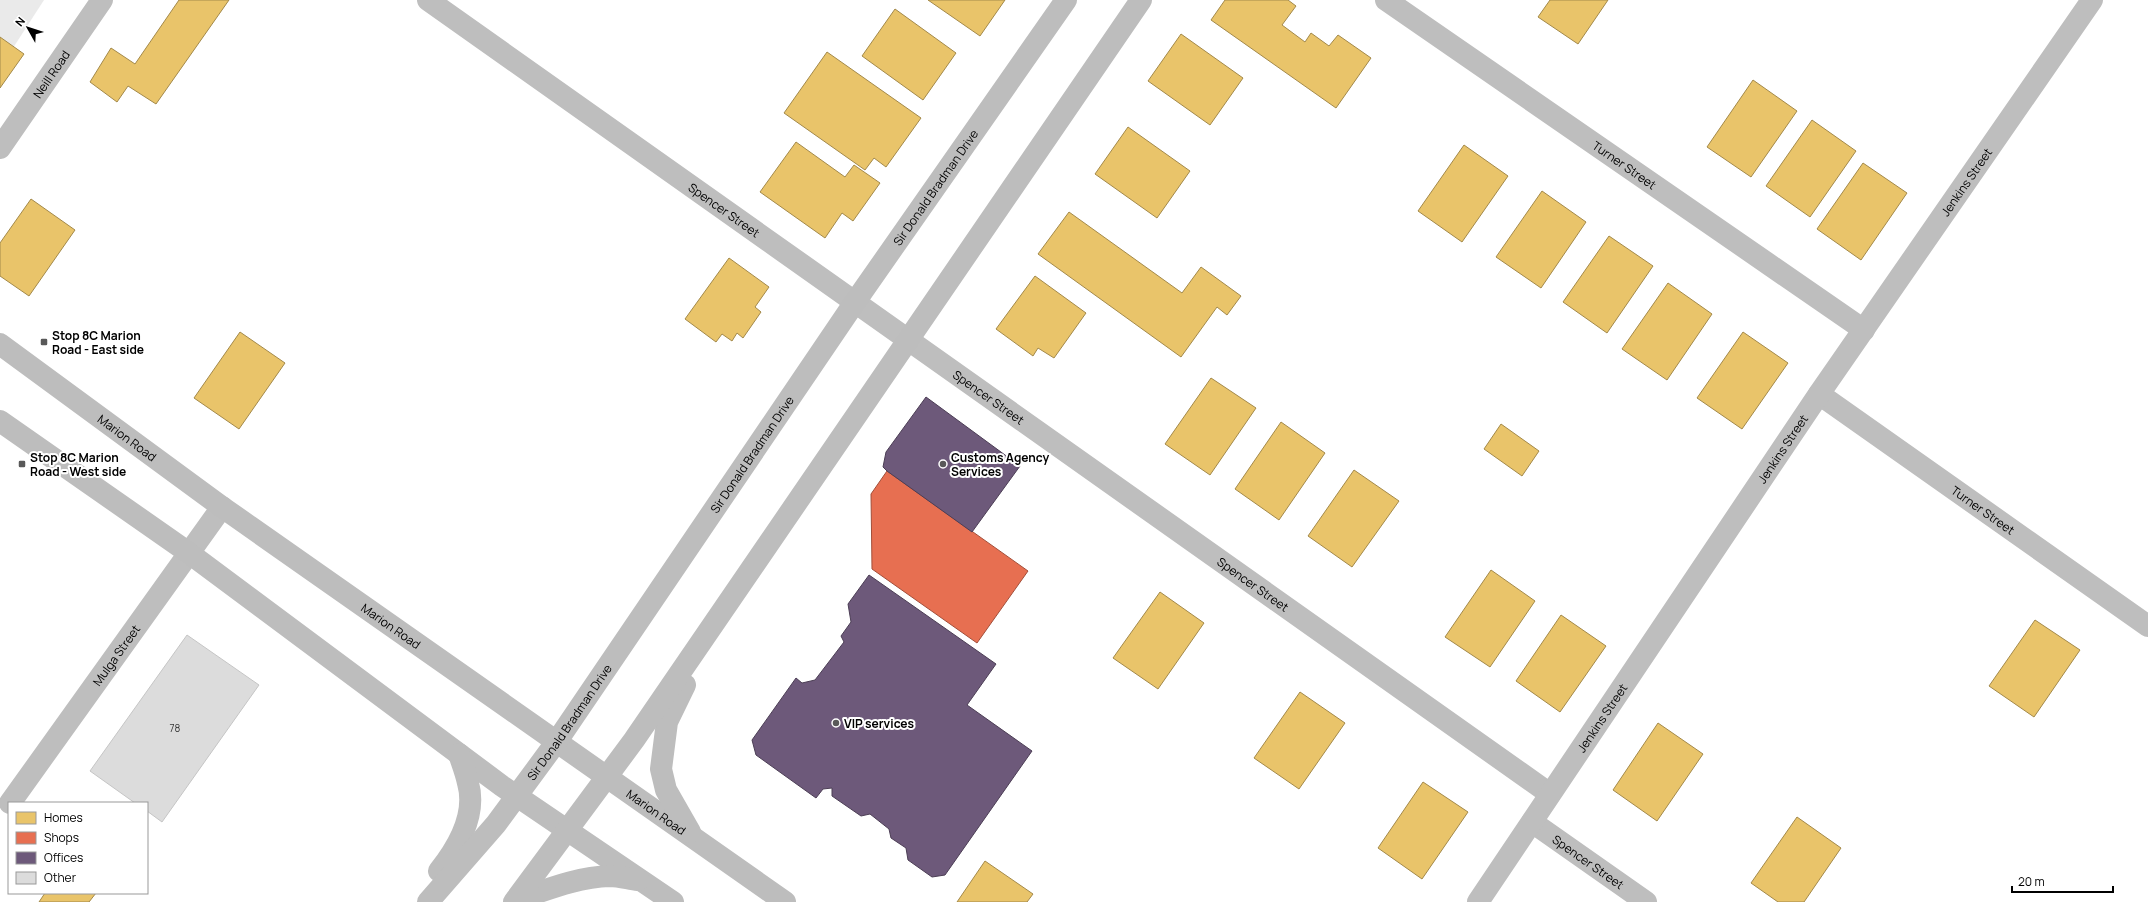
<svg xmlns="http://www.w3.org/2000/svg" width="2148" height="902" font-family="Manrope,sans-serif">
<style>
.green{fill:#eaeaea}
.homes{fill:#e9c46a;stroke:#a3894a}
.shops{fill:#e76f51;stroke:#a24e39}
.offices{fill:#6d597a;stroke:#4c3e55}
.building{fill:#dcdcdc;stroke:#c5c5c5}
.lines{fill:none;stroke-linecap:round;stroke-linejoin:round}
.street{stroke:#bebebe;stroke-width:22}
.primary{stroke:#bdbdbd;stroke-width:22}
.poi-dot{fill:#595959;stroke:#fff;stroke-width:1.5}
.labels{text-anchor:middle;dominant-baseline:central;stroke-width:4;stroke-linejoin:round;paint-order:stroke}
.number-label{font-size:10px;fill:#373737}
.street-label{font-size:12px;fill:#000;stroke:#fff}
.poi-label{font-size:12px;font-weight:bold;fill:#000;stroke:#fff;text-anchor:start}
</style>
<rect width="100%" height="100%" fill="#fff"/>
<path class="green" d="M0,0H44L0,68Z"/>
<path class="homes" d="M179,0H229L156,104L128,86L117,102L90,82L111,48L135,64Z
M928,0H1005L980,36Z
M1225,0H1288L1296,6L1282,25L1305,42L1311,33L1329,46L1338,35L1371,58L1336,108L1211,20Z
M1550,0H1608L1578,44L1538,17Z
M895,9L956,53L923,100L862,56Z
M1181,34L1243,78L1210,125L1148,81Z
M0,37L24,54L0,88Z
M827,52L921,118L886,167L874,158L865,170L784,113Z
M1753,80L1797,111L1751,177L1707,147Z
M1812,120L1856,151L1810,217L1766,186Z
M1128,127L1190,171L1157,218L1095,174Z
M796,142L845,177L854,165L880,183L853,221L842,213L825,238L760,192Z
M1464,145L1508,176L1462,242L1418,211Z
M1863,163L1907,193L1861,260L1817,229Z
M1542,191L1586,222L1541,288L1496,257Z
M31,199L75,230L29,296L0,276V243Z
M1069,212L1182,293L1201,267L1241,296L1227,315L1217,307L1181,357L1038,254Z
M1609,236L1653,266L1607,333L1563,302Z
M729,258L769,287L755,307L761,312L743,338L737,333L732,341L722,334L716,342L685,319Z
M1035,276L1086,313L1054,358L1038,348L1033,356L996,329Z
M1668,283L1712,314L1667,380L1622,349Z
M240,332L285,363L239,429L194,398Z
M1743,332L1788,363L1742,429L1697,398Z
M1211,378L1256,408L1210,475L1165,444Z
M1281,422L1325,453L1279,520L1235,489Z
M1501,424L1539,451L1522,476L1484,449Z
M1354,470L1399,501L1352,567L1308,536Z
M1491,570L1535,601L1490,667L1445,637Z
M1160,592L1204,623L1158,689L1113,658Z
M1561,615L1606,646L1560,712L1516,681Z
M2035,620L2080,650L2034,717L1989,686Z
M1300,692L1345,723L1299,789L1254,758Z
M1658,723L1703,754L1657,821L1613,790Z
M1423,782L1468,812L1422,879L1378,848Z
M1797,817L1841,848L1804,902H1778L1751,883Z
M985,861L1033,894L1027,902H957Z
M45,893H96L89,902H39Z"/>
<path class="shops" d="M887,471L1028,571L977,643L872,569L871,494Z"/>
<path class="offices" d="M926,397L1020,466L972,532L887,471L883,467L886,452Z
M869,575L996,664L967,705L1032,751L945,875L932,877L908,860L906,848L891,838L889,829L870,814L861,816L832,796V788L823,789L816,798L756,755L752,740L796,678L802,683L815,680L844,642L841,636L851,622L848,604Z"/>
<path class="building" d="M187,635L259,685L162,822L147,811V803H135L90,771Z"/>
<g class="lines">
<g class="street">
<path id="s1" d="M428,0L1550,794"/>
<path id="s2" d="M1386,0L1864,330"/>
<path id="s3" d="M0,148L102,0"/>
<path id="s4" d="M1819,394L2148,626"/>
<path id="s5" d="M10,803L222,507"/>
<path id="s6" d="M1532,822L1646,902"/>
<path id="s7" d="M1478,902L1819,394L2092,0"/>
</g>
<g class="primary">
<path id="s8" d="M0,344L222,507L785,902"/>
<path d="M0,421L189,553L502,786L673,902"/>
<path d="M685,685L667,722L661,769L666,790L690,832"/>
<path d="M439,871C458,847 477,815 468,783C466,773 462,763 459,754"/>
<path d="M516,900C546,890 577,877 610,876C619,876 629,879 638,880"/>
<path id="s9" d="M428,902L496,824L557,741L855,302L1066,0"/>
<path d="M514,902L634,740L1141,0"/>
</g>
</g>
<g class="poi-dot">
<rect x="40" y="338" width="8" height="8" rx="2"/>
<rect x="18" y="460" width="8" height="8" rx="2"/>
<circle cx="943" cy="464" r="4"/>
<circle cx="836" cy="723" r="4"/>
</g>
<g class="labels">
<g class="number-label">
<text x="175" y="728">78</text>
</g>
<g class="street-label">
<text stroke="none"><textPath href="#s3" startOffset="90">Neill Road</textPath></text>
<text stroke="none"><textPath href="#s2" startOffset="290">Turner Street</textPath></text>
<text stroke="none"><textPath href="#s7" startOffset="870">Jenkins Street</textPath></text>
<text stroke="none"><textPath href="#s9" startOffset="877">Sir Donald Bradman Drive</textPath></text>
<text stroke="none"><textPath href="#s1" startOffset="363">Spencer Street</textPath></text>
<text stroke="none"><textPath href="#s1" startOffset="687">Spencer Street</textPath></text>
<text stroke="none"><textPath href="#s8" startOffset="158">Marion Road</textPath></text>
<text stroke="none"><textPath href="#s7" startOffset="546">Jenkins Street</textPath></text>
<text stroke="none"><textPath href="#s9" startOffset="553">Sir Donald Bradman Drive</textPath></text>
<text stroke="none"><textPath href="#s4" startOffset="201">Turner Street</textPath></text>
<text stroke="none"><textPath href="#s1" startOffset="1011">Spencer Street</textPath></text>
<text stroke="none"><textPath href="#s8" startOffset="482">Marion Road</textPath></text>
<text stroke="none"><textPath href="#s5" startOffset="182">Mulga Street</textPath></text>
<text stroke="none"><textPath href="#s7" startOffset="222">Jenkins Street</textPath></text>
<text stroke="none"><textPath href="#s9" startOffset="229">Sir Donald Bradman Drive</textPath></text>
<text stroke="none"><textPath href="#s8" startOffset="806">Marion Road</textPath></text>
<text stroke="none"><textPath href="#s6" startOffset="69">Spencer Street</textPath></text>
</g>
<g class="poi-label">
<text x="52" y="335">Stop 8C Marion<tspan x="52" dy="14">Road - East side</tspan></text>
<text x="30" y="457">Stop 8C Marion<tspan x="30" dy="14">Road - West side</tspan></text>
<text x="951" y="457">Customs Agency<tspan x="951" dy="14">Services</tspan></text>
<text x="844" y="723">VIP services</text>
</g>
</g>
<rect x="8" y="802" width="140" height="92" fill="#ffffff" stroke="#999999"/>
<rect x="16" y="812" width="20" height="12" fill="#e9c46a" stroke="#999999"/>
<text x="44" y="822" font-size="12" fill="#000000">Homes</text>
<rect x="16" y="832" width="20" height="12" fill="#e76f51" stroke="#999999"/>
<text x="44" y="842" font-size="12" fill="#000000">Shops</text>
<rect x="16" y="852" width="20" height="12" fill="#6d597a" stroke="#999999"/>
<text x="44" y="862" font-size="12" fill="#000000">Offices</text>
<rect x="16" y="872" width="20" height="12" fill="#dcdcdc" stroke="#999999"/>
<text x="44" y="882" font-size="12" fill="#000000">Other</text>
<g transform="translate(28 28) rotate(309)" stroke="#ffffff" stroke-width="3" paint-order="stroke">
<path d="M0-3L7 15L0 10L-7 15Z" fill="#000000"/>
<text y="-6" font-size="11" font-weight="bold" text-anchor="middle" fill="#000000">N</text>
</g>
<path d="M2012 886v6h101v-6" fill="none" stroke="#000000" stroke-width="2"/>
<text x="2018" y="886" font-size="12" fill="#000000" stroke="#ffffff" stroke-width="3" paint-order="stroke">20 m</text>
</svg>
